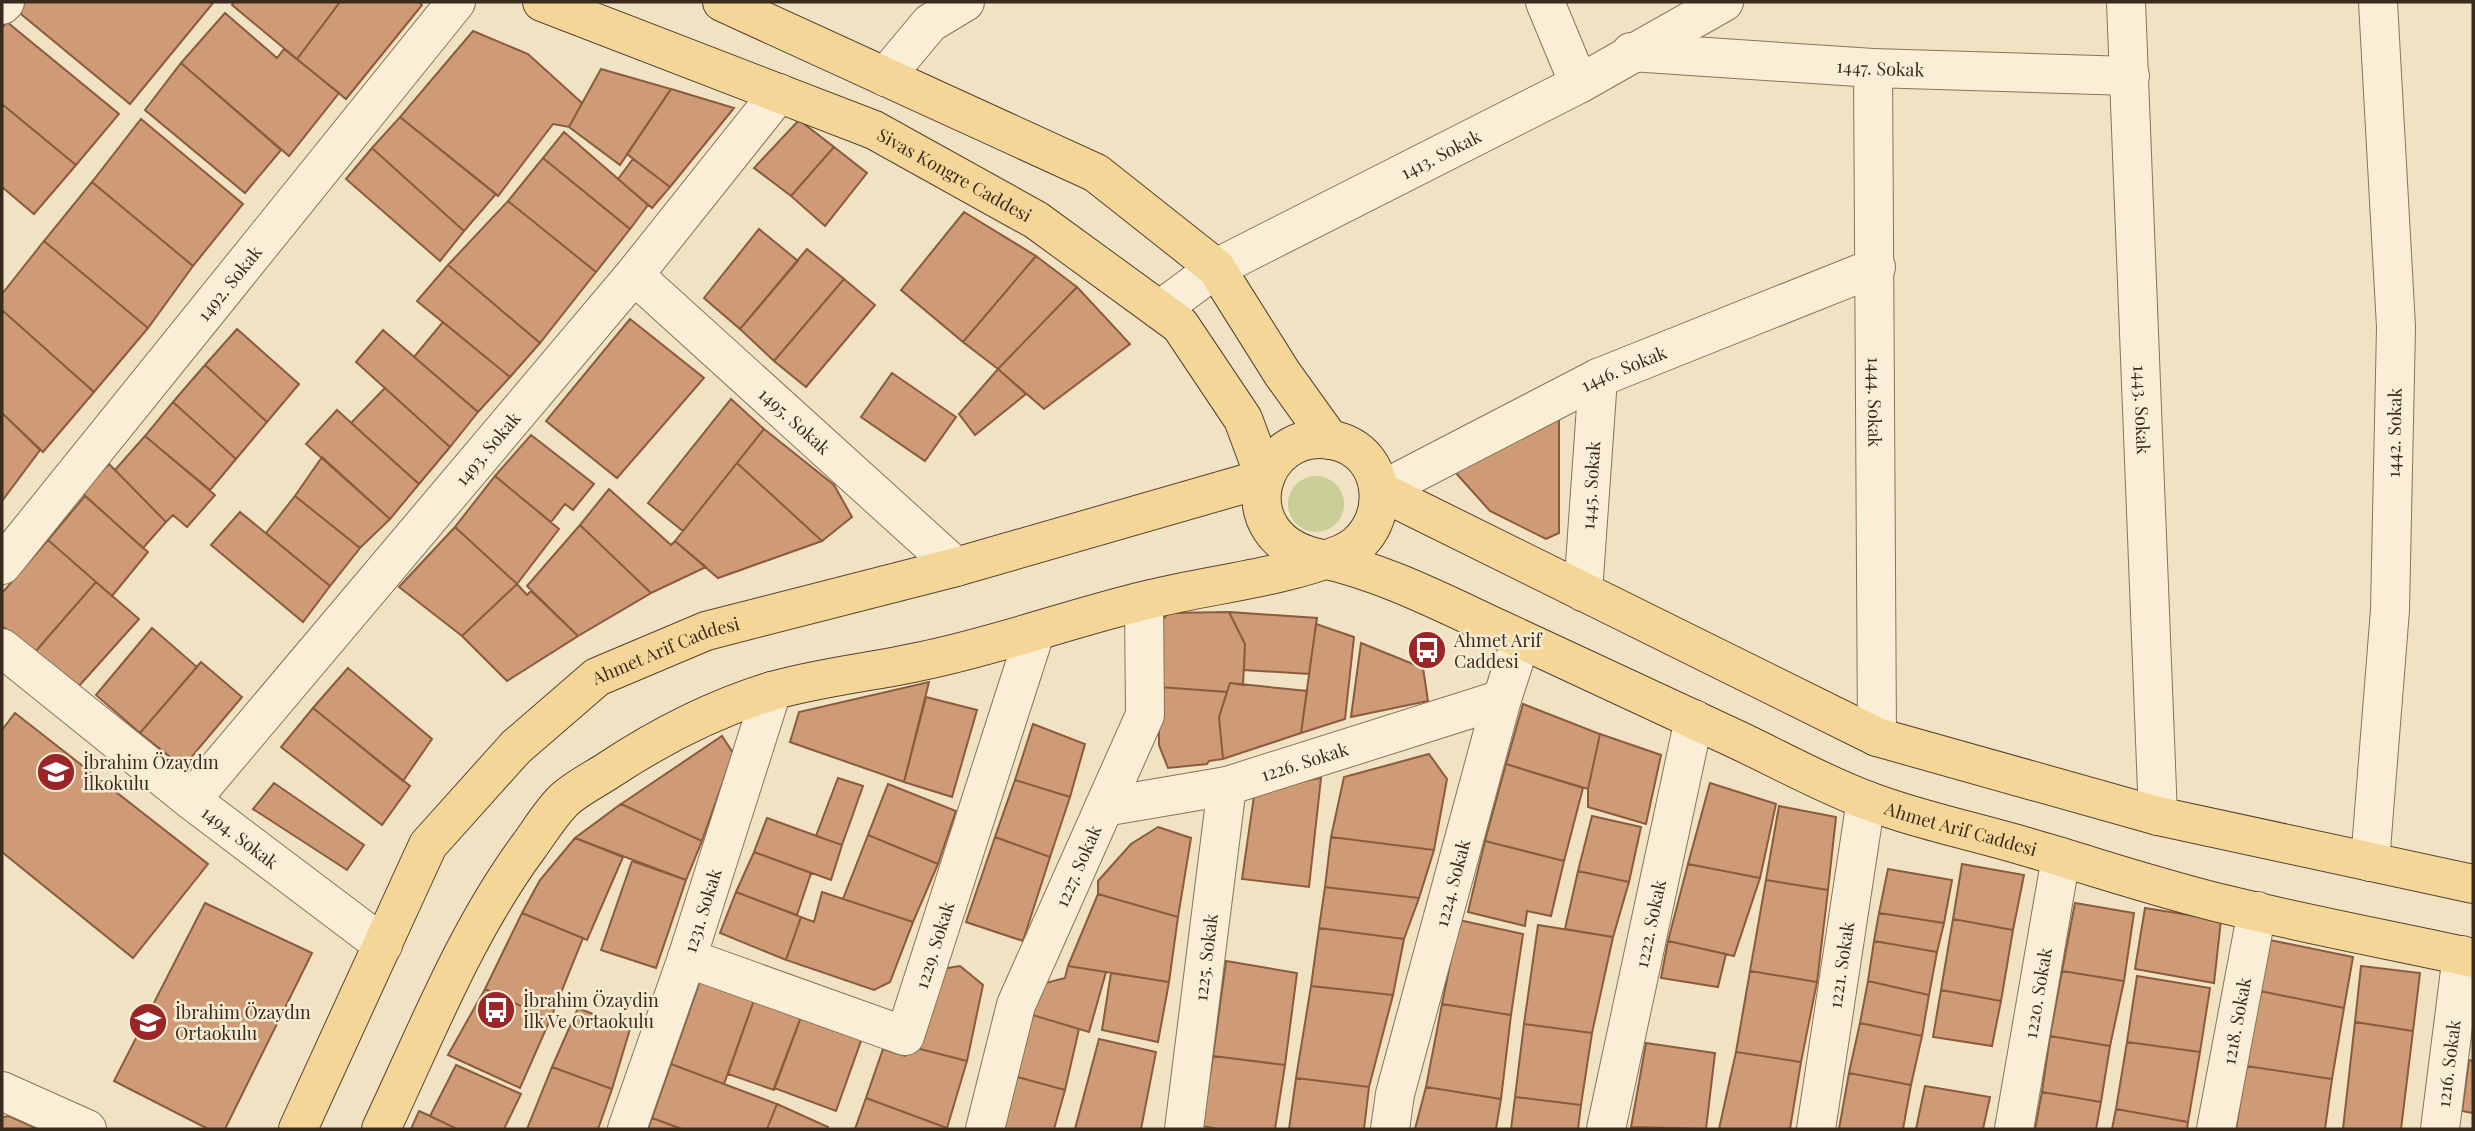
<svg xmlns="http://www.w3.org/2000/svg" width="2475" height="1131" font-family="'Playfair Display',serif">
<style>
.green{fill:#c8ce95}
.building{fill:#cf9b76;stroke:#8a5b3d;stroke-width:2}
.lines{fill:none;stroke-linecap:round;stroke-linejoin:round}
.minor-casing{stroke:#8a7358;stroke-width:40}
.major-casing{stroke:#58412d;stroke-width:40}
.minor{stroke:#faefd6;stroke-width:38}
.major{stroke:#f4d798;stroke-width:38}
.labels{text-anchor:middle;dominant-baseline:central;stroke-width:5;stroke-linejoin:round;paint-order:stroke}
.street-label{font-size:18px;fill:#392b1d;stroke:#f7ecd2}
.poi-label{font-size:18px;fill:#392b1d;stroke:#f7ecd2;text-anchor:start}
</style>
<rect width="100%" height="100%" fill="#f0e2c2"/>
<path class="green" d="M1288 504a28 28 0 1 1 56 0a28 28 0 1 1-56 0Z"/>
<path class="building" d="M24,2H210L213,3L130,104L16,10Z
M235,2H340L297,59L232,5Z
M340,2H419L422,5L346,99L297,59Z
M225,13L277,58L284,49L339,93L289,156L181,63Z
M7,22L119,114L76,165L2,104V28Z
M473,31L528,54L582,103L569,127L553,124L498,196L400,117Z
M181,63L281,150L245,193L145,110Z
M601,69L671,89L620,165L569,127Z
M671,89L734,108L670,187L627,154Z
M2,104L76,165L34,214L2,187Z
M400,117L496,194L464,231L372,148Z
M141,119L243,204L193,266L92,182Z
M799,120L834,147L791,196L754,168Z
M564,132L648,205L630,229L543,158Z
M834,147L867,173L825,226L791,196Z
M372,148L464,231L440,261L346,179Z
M543,158L630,229L596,272L508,201Z
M633,159L670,187L652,208L618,179Z
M92,182L193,266L148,328L44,241Z
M508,201L596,272L540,343L448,265Z
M964,212L1036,256L963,342L901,290Z
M759,229L798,261L740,329L704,298Z
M44,241L148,328L94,392L2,310V294Z
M807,249L844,279L774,361L740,329Z
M1036,256L1077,287L998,369L963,342Z
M448,265L540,343L510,377L417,301Z
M844,279L875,305L806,387L774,361Z
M1077,287L1130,344L1044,409L998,369Z
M2,310L94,392L43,452L2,413Z
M630,319L704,378L617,478L546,421Z
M443,322L510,377L478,412L414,357Z
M237,329L299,384L267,422L205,365Z
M383,330L478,412L450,447L356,362Z
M205,365L267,422L236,459L173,402Z
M998,369L1026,394L975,435L959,414Z
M892,373L956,417L925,461L861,417Z
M385,388L450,447L419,484L351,423Z
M731,399L764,429L683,531L648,503Z
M173,402L236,459L210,490L145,436Z
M337,410L419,484L390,519L306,444Z
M2,413L40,450L2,501Z
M1559,418V533L1546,539L1490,511L1455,472Z
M764,429L834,485L852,517L822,541L737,463Z
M531,435L594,484L573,510L565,504L551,522L495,476Z
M145,436L215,495L187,527L173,515L166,522L115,470Z
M322,457L390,519L360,548L295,496Z
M737,463L822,541L718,578L675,541Z
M109,464L166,522L143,548L81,492Z
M495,476L559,529L517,584L455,527Z
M609,489L671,545L675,541L706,567L651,593L580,525Z
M85,496L148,552L112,596L48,540Z
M295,496L360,548L330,586L266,533Z
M240,512L330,586L303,622L211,545Z
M580,525L651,593L578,636L527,586Z
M455,527L517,584L462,636L399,587Z
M48,540L96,582L35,652L2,626V593Z
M96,582L139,619L78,687L35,652Z
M517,584L527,595L531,591L578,636L507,681L462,636Z
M1229,612L1245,644L1243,685L1230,683L1227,692L1159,687L1151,634L1168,613Z
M1229,612L1317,618L1309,674L1244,670L1245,644Z
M1316,624L1354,637L1345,719L1301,733Z
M152,628L197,667L140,733L96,695Z
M1361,643L1423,668L1428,701L1351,717Z
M201,662L242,697L183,767L140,733Z
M348,668L432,739L403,781L313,708Z
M929,682L904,782L790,742L799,712Z
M1230,683L1307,691L1301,733L1223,759L1219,717Z
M1159,687L1227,692L1219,717L1223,759L1209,761L1207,764L1168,768L1159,745Z
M926,697L977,710L952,797L904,782Z
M1523,704L1600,734L1588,789L1506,764Z
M313,708L410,786L382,825L281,747Z
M15,713L208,864L133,958L2,852V730Z
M1033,724L1085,744L1070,797L1015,780Z
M1600,734L1661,755L1646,824L1588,807V789Z
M722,736L733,753L702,841L621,804Z
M1429,754L1447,779L1434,850L1331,837L1344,777Z
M1506,764L1583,788L1564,861L1485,841Z
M838,778L863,786L842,845L816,836Z
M1321,778L1309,887L1242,879L1255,789Z
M1015,780L1070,797L1050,857L995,837Z
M274,783L364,845L347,870L253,809Z
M1710,783L1776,804L1760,878L1688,864Z
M888,784L956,811L938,864L868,835Z
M621,804L702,841L686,880L575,838Z
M1779,806L1836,817L1828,890L1766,880Z
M1592,816L1641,827L1629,882L1578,871Z
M767,818L842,845L831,880L754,852Z
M1158,827L1191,838L1178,917L1098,894V881L1131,844Z
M868,835L938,864L913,922L843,899Z
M995,837L1050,857L1023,941L966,922Z
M1331,837L1434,850L1419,898L1325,887Z
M575,838L623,857L587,940L522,913L540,880Z
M1485,841L1564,861L1551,916L1527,911L1525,926L1468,912Z
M754,852L811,873L797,915L736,892Z
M632,861L686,880L656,968L601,950Z
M1688,864L1760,878L1734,956L1668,941Z
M1962,864L2024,875L2013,930L1953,919Z
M1888,869L1952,880L1944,923L1879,913Z
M1578,871L1629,882L1613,937L1565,929Z
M1766,880L1828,890L1817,982L1750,971Z
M1325,887L1419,898L1404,939L1319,928Z
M736,892L801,917L786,960L720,933Z
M822,892L913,922L890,982L874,990L786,960L801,917L814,922Z
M1098,894L1178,917L1169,982L1068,966Z
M205,903L312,953L225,1129H208L114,1081Z
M2075,903L2134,913L2124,981L2062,971Z
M2145,908L2221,920L2214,983L2135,969Z
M522,913L583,938L550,1020L485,989Z
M1879,913L1944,923L1937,952L1874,941Z
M1953,919L2013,930L2001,1001L1941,990Z
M1459,920L1523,934L1511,1015L1442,1004Z
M1538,925L1613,937L1592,1033L1524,1024Z
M1319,928L1404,939L1393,995L1311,986Z
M2270,940L2353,957L2344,1008L2260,991Z
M1668,941L1726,954L1718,987L1661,978Z
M1874,941L1937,952L1929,995L1868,981Z
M1226,961L1297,973L1285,1065L1213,1056Z
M960,966L983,985L967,1061L916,1048L942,969Z
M1068,966L1106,972L1089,1032L1026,1013L1038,985L1065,978Z
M2361,966L2420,973L2413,1031L2355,1022Z
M1750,971L1817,982L1801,1062L1736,1052Z
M2062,971L2124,981L2110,1046L2050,1036Z
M1111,973L1169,982L1158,1042L1102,1030Z
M2137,976L2210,988L2200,1052L2127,1042Z
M700,981L754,1000L724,1084L671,1064Z
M1868,981L1929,995L1922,1036L1860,1023Z
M1311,986L1393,995L1369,1087L1296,1078Z
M485,989L550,1020L520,1088L448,1055Z
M1941,990L2001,1001L1992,1046L1933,1037Z
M2260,991L2344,1008L2332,1079L2246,1066Z
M754,1000L801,1017L774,1090L728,1074Z
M1442,1004L1511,1015L1501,1099L1426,1087Z
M578,1008L630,1029L612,1089L552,1067Z
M1026,1013L1079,1029L1065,1090L1010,1075Z
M801,1017L862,1038L836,1111L774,1088Z
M2355,1022L2413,1031L2401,1129H2343Z
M1860,1023L1922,1036L1911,1085L1849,1073Z
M1524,1024L1592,1033L1581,1105L1515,1097Z
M2050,1036L2110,1046L2101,1102L2042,1092Z
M1099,1039L1156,1052L1141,1129H1075Z
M2127,1042L2200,1052L2188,1122L2116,1109Z
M1646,1043L1715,1053L1706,1129L1631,1127Z
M916,1048L967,1061L947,1128L866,1098L883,1049L905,1056Z
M1736,1052L1801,1062L1790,1129H1719Z
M1213,1056L1285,1065L1275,1129H1218L1202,1126Z
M2469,1060L2473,1061V1113L2462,1111Z
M671,1064L777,1104L767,1129H682L652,1118Z
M456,1065L521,1094L504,1129H457L430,1116Z
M2246,1066L2332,1079L2325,1129H2236Z
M552,1067L612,1089L598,1129H527Z
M1849,1073L1911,1085L1903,1129H1839Z
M1010,1075L1065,1090L1054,1129H996Z
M1296,1078L1369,1087L1364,1129H1289Z
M1925,1086L1990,1097L1983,1129H1916Z
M1426,1087L1501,1099L1496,1129H1415Z
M2042,1092L2101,1102L2096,1129H2035Z
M1515,1097L1581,1105L1578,1129H1511Z
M866,1098L947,1128V1129H855Z
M777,1104L828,1127L827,1129H767Z
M2116,1109L2188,1122L2187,1129H2112Z
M419,1111L430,1116L457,1129H411Z
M9,1116L38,1129H2V1117Z
M652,1118L682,1129H648Z"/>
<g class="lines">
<g class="minor-casing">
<g id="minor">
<path d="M1545,2L1579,84"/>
<path id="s1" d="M2126,2L2158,816"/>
<path d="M2,5L5,2"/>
<path id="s2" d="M1631,52L1873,68L2130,76"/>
<path id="s3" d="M1873,68L1877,737"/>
<path d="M885,77L930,23L965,2"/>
<path id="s4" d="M634,275L956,567"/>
<path id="s5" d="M1160,310L1216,268L1579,84L1724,2"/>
<path id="s6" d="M1380,491L1598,378L1876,267"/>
<path id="s7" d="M2,565L456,2"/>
<path id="s8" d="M1583,592L1598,378"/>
<path id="s9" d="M2,648L191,800L383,945"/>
<path id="s10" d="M191,800L634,275L779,93"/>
<path id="s11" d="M1104,807L1227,786L1502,699"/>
<path id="s12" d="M2370,862L2390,610L2396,327L2378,2"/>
<path id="s13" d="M687,958L905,1036L1035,633"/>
<path d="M2,1091L87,1129"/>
<path id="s14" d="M627,1129L687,958L772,691"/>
<path id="s15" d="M985,1129L1016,1005L1145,715L1144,601"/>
<path id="s16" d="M1184,1129L1227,786"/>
<path id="s17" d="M1390,1129L1395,1094L1502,699L1521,640"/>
<path id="s18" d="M1606,1129L1694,719"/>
<path id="s19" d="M1816,1129L1866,800"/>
<path id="s20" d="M2014,1129L2061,857"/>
<path id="s21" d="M2216,1129L2257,911"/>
<path id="s22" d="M2440,1129L2462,955"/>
</g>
</g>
<g class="major-casing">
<g id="major">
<path id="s23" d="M542,2L874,130L1036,220L1180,325L1243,419L1265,478"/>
<path d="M722,2L1096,173L1216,268L1282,373L1330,440"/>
<path d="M1380,491L1877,737L2158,816L2473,884"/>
<path id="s24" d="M298,1129L428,845L516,747L597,677L706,631L956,567L1265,478"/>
<path id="s25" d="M381,1129C426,1034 466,931 529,846C540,831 550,814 563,801C575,789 594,780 609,770C659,737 713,709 772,691C820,677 873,672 922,661C1000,645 1074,617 1151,599C1213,584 1281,578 1341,554C1393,533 1392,451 1332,440C1257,427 1227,538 1318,558C1381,571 1441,602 1499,629C1575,665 1651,699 1727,735C1773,756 1818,782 1866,800C1917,820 1974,831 2027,847C2093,866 2160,889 2228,905C2309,925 2391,940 2473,958"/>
</g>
</g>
<use href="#minor" class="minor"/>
<use href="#major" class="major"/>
</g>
<defs>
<g id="bus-disc" transform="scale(2.0125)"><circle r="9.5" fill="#9b2628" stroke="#f7ecd2"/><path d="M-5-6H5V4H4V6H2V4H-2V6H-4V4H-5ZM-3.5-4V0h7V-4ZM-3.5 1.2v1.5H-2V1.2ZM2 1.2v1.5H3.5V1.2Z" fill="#fff"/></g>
<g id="school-disc" transform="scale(2.0125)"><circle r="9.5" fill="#9b2628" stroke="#f7ecd2"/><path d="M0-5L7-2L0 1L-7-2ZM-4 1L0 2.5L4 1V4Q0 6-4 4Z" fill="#fff"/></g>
</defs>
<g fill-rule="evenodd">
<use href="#bus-disc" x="1427" y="650"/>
<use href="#school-disc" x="56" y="772"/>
<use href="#bus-disc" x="496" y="1010"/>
<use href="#school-disc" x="148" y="1022"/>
</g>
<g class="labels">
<g class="street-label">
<text stroke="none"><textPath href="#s2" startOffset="250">1447. Sokak</textPath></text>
<text stroke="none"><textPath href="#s5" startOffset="322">1413. Sokak</textPath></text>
<text stroke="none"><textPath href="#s23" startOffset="448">Sivas Kongre Caddesi</textPath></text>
<text stroke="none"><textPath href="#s7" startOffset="362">1492. Sokak</textPath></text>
<text stroke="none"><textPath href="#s6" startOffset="273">1446. Sokak</textPath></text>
<text stroke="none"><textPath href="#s3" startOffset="334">1444. Sokak</textPath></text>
<text stroke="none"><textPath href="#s1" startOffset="408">1443. Sokak</textPath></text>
<text stroke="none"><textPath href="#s4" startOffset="217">1495. Sokak</textPath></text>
<text stroke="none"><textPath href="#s12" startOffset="430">1442. Sokak</textPath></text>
<text stroke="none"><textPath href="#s10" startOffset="460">1493. Sokak</textPath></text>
<text stroke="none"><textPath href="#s8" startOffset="107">1445. Sokak</textPath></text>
<text stroke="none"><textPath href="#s24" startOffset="625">Ahmet Arif Caddesi</textPath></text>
<text stroke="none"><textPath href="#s11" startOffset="206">1226. Sokak</textPath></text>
<text stroke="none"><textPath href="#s25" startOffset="2245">Ahmet Arif Caddesi</textPath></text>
<text stroke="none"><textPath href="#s9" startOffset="304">1494. Sokak</textPath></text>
<text stroke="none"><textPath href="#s15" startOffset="280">1227. Sokak</textPath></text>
<text stroke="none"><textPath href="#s17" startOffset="254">1224. Sokak</textPath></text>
<text stroke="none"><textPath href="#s14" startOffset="231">1231. Sokak</textPath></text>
<text stroke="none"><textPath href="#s18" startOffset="210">1222. Sokak</textPath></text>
<text stroke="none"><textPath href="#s13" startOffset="327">1229. Sokak</textPath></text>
<text stroke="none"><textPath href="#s16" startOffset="173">1225. Sokak</textPath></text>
<text stroke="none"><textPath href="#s19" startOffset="166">1221. Sokak</textPath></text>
<text stroke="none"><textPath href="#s20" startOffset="138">1220. Sokak</textPath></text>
<text stroke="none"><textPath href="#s21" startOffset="110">1218. Sokak</textPath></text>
<text stroke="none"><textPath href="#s22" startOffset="66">1216. Sokak</textPath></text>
</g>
<g class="poi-label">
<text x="1454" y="640">Ahmet Arif<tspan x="1454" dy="21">Caddesi</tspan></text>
<text x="83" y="762">İbrahim Özaydın<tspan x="83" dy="21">İlkokulu</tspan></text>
<text x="523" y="1000">İbrahim Özaydin<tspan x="523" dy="21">İlk Ve Ortaokulu</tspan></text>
<text x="175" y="1012">İbrahim Özaydın<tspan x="175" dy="21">Ortaokulu</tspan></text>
</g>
</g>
<rect width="2475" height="1131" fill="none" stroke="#392b1d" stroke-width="7"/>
</svg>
